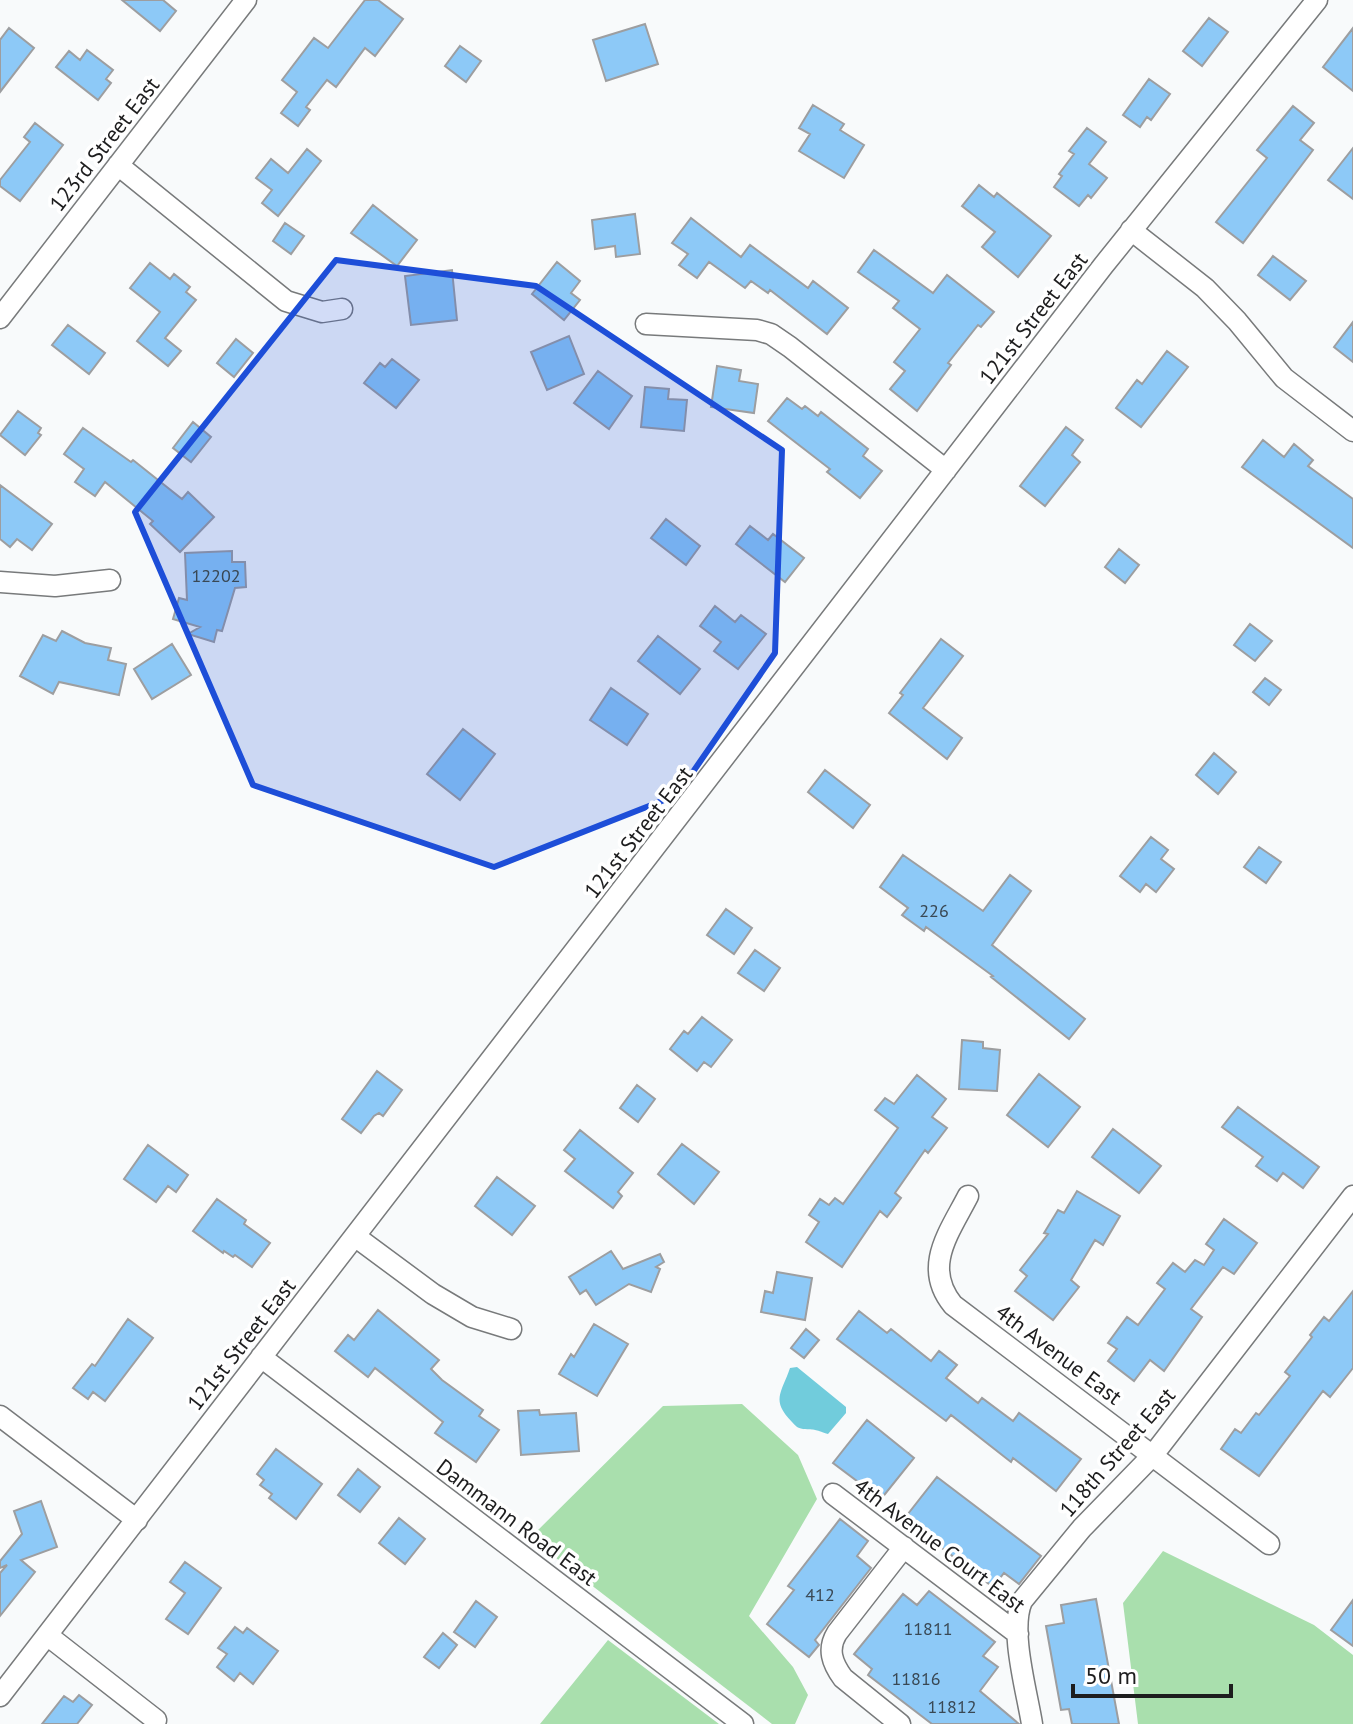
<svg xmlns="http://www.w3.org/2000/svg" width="1353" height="1724" font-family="'PT Sans',sans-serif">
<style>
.green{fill:#a9dfad}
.water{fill:#71ccdc}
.building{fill:#8dc9f7;stroke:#9d9ea0;stroke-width:2}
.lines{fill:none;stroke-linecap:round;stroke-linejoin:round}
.minor-casing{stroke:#787a7b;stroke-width:23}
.minor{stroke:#fff;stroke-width:20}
.marked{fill:#1d4ed8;fill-opacity:0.2;stroke:#1d4ed8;stroke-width:6;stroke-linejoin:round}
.labels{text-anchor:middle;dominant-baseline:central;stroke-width:7;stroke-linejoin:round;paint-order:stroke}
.number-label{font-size:18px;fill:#394854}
.street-label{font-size:22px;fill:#1d1d1e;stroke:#fff}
</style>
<rect width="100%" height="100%" fill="#f8fafb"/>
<path class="green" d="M742,1404L798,1455L817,1499L749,1616L793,1667L808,1695L795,1724H772L530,1538L663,1406Z
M1163,1551L1314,1625L1353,1655V1724H1138L1123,1603Z
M608,1640L719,1724H540Z"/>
<path class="water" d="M797,1367L846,1407V1413L828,1434C813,1429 817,1430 803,1429C797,1428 796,1426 792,1422C771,1400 781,1394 790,1368Z"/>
<path class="building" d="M122,0H163L176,11L160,31Z
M365,0H378L403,19L375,56L365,48L336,87L327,80L306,107L310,110L298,126L281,113L297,92L282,80L314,38L328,48Z
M1209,18L1228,32L1202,66L1183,51Z
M645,24L658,64L606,81L593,40Z
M9,28L34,48L0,92V40Z
M1353,28V91L1323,67Z
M460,46L481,61L466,82L445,66Z
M87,50L113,70L106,79L111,83L98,100L56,67L69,51L80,60Z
M1149,79L1170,94L1151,120L1147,117L1140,127L1123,115Z
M813,105L844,124L840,130L864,145L844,178L799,151L810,134L799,128Z
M1293,106L1314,123L1300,140L1313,150L1243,243L1216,222L1267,158L1257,150Z
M35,123L63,145L20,201L0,186V180L30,142L24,137Z
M1087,128L1106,142L1089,164L1107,178L1091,198L1088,195L1079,206L1054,187L1062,176L1059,174L1074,154L1069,151Z
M1353,148V199L1328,180Z
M307,149L321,161L278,216L262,203L272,190L256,178L271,159L288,173Z
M979,185L994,197L997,193L1051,236L1018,277L982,247L995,232L962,206Z
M373,205L417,240L397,266L351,233Z
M635,214L640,254L616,257L615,246L595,249L592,220Z
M691,218L741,257L750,245L808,288L813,281L848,308L827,334L770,290L768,293L751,281L745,288L709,262L697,278L679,265L688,254L672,243Z
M285,223L304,236L291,254L273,241Z
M874,250L933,293L947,275L994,312L981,327L978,325L948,363L951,365L917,411L890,389L905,371L894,362L920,329L893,308L899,301L858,272Z
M1273,256L1306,281L1290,300L1258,275Z
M557,262L580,281L571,293L580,300L564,320L532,294Z
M150,263L170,279L174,274L190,287L186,292L196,300L165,338L181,351L168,366L137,341L160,312L130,288Z
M452,270L457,320L411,325L405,276Z
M1353,322V362L1334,347Z
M68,325L105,353L89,374L52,345Z
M569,336L584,374L547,390L531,352Z
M236,339L253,353L234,377L217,363Z
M1167,351L1188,367L1141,427L1116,408L1137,380L1142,384Z
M392,359L419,380L396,408L364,383L380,363L385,367Z
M717,366L741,370L739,381L758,384L754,413L711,407Z
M598,371L632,396L609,429L574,403Z
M645,387L669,389L668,399L687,400L684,431L641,427Z
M787,398L802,409L805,406L818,416L821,412L868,449L863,456L882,471L860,498L827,472L830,469L768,421Z
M18,411L41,428L38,433L41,435L25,455L0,435Z
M193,422L211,437L191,462L173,448Z
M1066,427L1083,440L1072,455L1080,462L1045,506L1020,486Z
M83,428L131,462L133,460L182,499L188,492L214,517L180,552L150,524L153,521L105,482L95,496L75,482L84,469L64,454Z
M1263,440L1284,457L1294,444L1313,460L1308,466L1353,499V548L1242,467Z
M0,485L52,524L32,550L17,539L10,547L0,539Z
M666,519L700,546L686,565L651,538Z
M750,526L768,540L773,534L804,558L785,582L736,544Z
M1119,549L1139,565L1125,583L1105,567Z
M232,551V562H245L246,587L235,588L222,631L217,630L214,642L188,634L200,627L173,619L179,598L187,600L185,553Z
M715,606L735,622L741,615L766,634L738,669L714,651L721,642L700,626Z
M1250,624L1272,641L1255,661L1234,645Z
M62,631L85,643L111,648L108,660L126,664L119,695L59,682L53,694L20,676L43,635L56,641Z
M658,636L700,669L680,694L638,661Z
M941,639L963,656L923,708L962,738L947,759L889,713L903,695L900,693Z
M172,644L191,675L152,699L134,669Z
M1265,678L1281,690L1269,705L1253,692Z
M611,688L648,714L627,745L590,720Z
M463,729L495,754L460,800L427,774Z
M1214,753L1236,772L1218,794L1196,775Z
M825,770L870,805L853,828L808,792Z
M1151,837L1168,850L1161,859L1174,869L1156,892L1146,884L1140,892L1120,876Z
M1259,847L1281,862L1266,883L1244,867Z
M903,855L983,911L1010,875L1031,891L992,945L1085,1019L1069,1039L991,977L993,976L926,927L924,931L902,915L908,908L880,887Z
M726,909L752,928L734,954L707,935Z
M755,950L780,968L764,991L738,973Z
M702,1017L732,1040L711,1067L704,1062L697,1071L670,1049L684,1031L688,1034Z
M962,1040L983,1042V1048L1000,1050L997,1091L959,1089Z
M377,1071L402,1090L383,1116L379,1113L374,1116L361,1133L342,1119Z
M1039,1074L1080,1107L1048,1147L1007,1115Z
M917,1075L946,1099L932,1117L947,1128L928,1153L925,1150L895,1193L901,1198L887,1217L880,1211L842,1267L806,1242L819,1222L809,1215L820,1199L829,1205L835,1198L843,1204L898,1128L875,1110L885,1098L894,1104Z
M637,1085L655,1099L638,1122L620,1108Z
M1238,1107L1319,1167L1303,1188L1283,1173L1277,1181L1256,1166L1263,1157L1222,1127Z
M1113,1129L1161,1166L1139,1193L1092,1157Z
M580,1130L633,1173L618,1192L622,1196L613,1208L565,1171L575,1159L564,1150Z
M682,1144L719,1172L694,1204L658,1174Z
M148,1145L188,1175L176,1192L168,1186L156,1202L124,1179Z
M497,1177L535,1206L512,1235L475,1206Z
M1077,1191L1120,1216L1103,1245L1095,1240L1071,1280L1079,1287L1053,1320L1015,1291L1027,1276L1020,1270L1048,1234L1044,1233L1058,1210L1064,1213Z
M217,1199L246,1220L244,1224L270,1243L252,1267L235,1255L233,1257L224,1251L223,1253L193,1231Z
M1224,1219L1257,1243L1234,1274L1223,1267L1191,1309L1202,1317L1164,1371L1150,1360L1134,1381L1108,1361L1117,1349L1108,1343L1127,1317L1138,1325L1165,1289L1157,1283L1173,1263L1185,1272L1195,1260L1204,1265L1214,1250L1206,1244Z
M611,1251L623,1269L660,1254L664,1262L656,1267L660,1269L651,1292L629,1284L596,1305L586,1290L580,1294L569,1277Z
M777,1272L812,1278L805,1320L761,1312L765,1291L773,1293Z
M1353,1291V1368L1330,1397L1323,1391L1259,1476L1221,1449L1235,1429L1241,1433L1256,1413L1259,1415L1290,1376L1285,1372L1312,1337L1310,1335L1324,1317L1329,1321Z
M378,1310L439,1360L431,1369L442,1380L483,1410L479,1416L499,1430L476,1462L435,1433L443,1422L375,1368L368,1377L335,1351L348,1335L354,1340Z
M859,1311L887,1333L891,1329L931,1361L939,1351L957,1365L946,1378L978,1403L982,1398L1013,1421L1019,1413L1081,1459L1056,1491L1013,1458L1011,1462L951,1415L946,1421L837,1339Z
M128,1319L153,1338L105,1401L93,1392L88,1399L73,1388L92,1364L95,1366Z
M594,1324L628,1344L597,1396L559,1374L571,1354L574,1357Z
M806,1329L819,1340L804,1358L791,1348Z
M539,1410L540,1415L576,1413L579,1451L521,1455L518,1411Z
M867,1420L914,1458L881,1499L833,1463Z
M276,1449L322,1484L296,1519L269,1498L272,1494L260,1485L264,1480L257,1474Z
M358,1469L380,1487L360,1512L338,1495Z
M937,1477L1041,1556L1019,1584L1004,1573L993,1587L904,1519Z
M41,1501L57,1547L21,1560L35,1572L0,1616V1573L7,1565L0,1568V1561L22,1534L14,1511Z
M399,1518L425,1539L405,1564L379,1543Z
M840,1519L868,1541L857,1556L871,1568L815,1640L819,1645L809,1657L767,1624L794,1590L788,1586Z
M185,1562L221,1588L188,1634L166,1619L185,1593L170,1582Z
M929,1591L995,1642L983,1656L998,1667L980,1691L1019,1724H932L868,1675L872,1669L854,1654L903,1594L917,1605Z
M1096,1599L1119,1724H1072L1069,1709L1061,1710L1046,1626L1064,1623L1061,1605Z
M1353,1600V1646L1331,1630Z
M476,1601L497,1617L475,1647L454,1632Z
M235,1627L243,1633L247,1628L278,1651L253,1684L240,1673L234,1681L217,1667L227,1654L218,1648Z
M443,1633L457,1645L439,1668L424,1657Z
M79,1695L92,1705L77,1724H42L64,1696L73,1702Z"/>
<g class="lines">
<g class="minor-casing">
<path id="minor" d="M118,165L286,301L322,312L342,309
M1131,230L1205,288L1237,321L1284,378L1353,431
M0,318L246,0
M646,324L757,330L771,334L790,347L946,470
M0,582L55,586L110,580
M968,1196C949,1233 922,1267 953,1305L1269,1544
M356,1237L433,1294L472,1317L511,1329
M261,1357L743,1724
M0,1416L137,1520
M833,1494L1018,1634
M47,1635L156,1720
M0,1696L1103,266L1317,0
M900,1724L843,1678C832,1663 827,1649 837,1633L904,1547
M1032,1724C1027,1692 1009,1630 1022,1601L1082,1528L1153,1455L1353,1196"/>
</g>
<use href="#minor" class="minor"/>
</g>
<path class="marked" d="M336,260L536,286L782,450L775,653L677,795L494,867L253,785L135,512Z"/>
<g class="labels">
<g class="number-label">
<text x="216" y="575">12202</text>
<text x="934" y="910">226</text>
<text x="820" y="1594">412</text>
<text x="928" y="1628">11811</text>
<text x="916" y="1678">11816</text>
<text x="952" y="1706">11812</text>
</g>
<g class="street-label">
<text transform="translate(104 144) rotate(-52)">123rd Street East</text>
<text transform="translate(1033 318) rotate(-52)">121st Street East</text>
<text transform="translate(638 832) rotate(-52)">121st Street East</text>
<text transform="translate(241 1344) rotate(-52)">121st Street East</text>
<text transform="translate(1059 1354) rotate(37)">4th Avenue East</text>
<text transform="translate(1117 1452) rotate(-49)">118th Street East</text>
<text transform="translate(517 1522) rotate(37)">Dammann Road East</text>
<text transform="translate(940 1545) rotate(37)">4th Avenue Court East</text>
</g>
</g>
<path d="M1073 1684v12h158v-12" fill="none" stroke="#1d1d1e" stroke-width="4"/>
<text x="1085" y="1684" font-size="24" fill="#1d1d1e" stroke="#ffffff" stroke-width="6" paint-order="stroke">50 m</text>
</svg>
